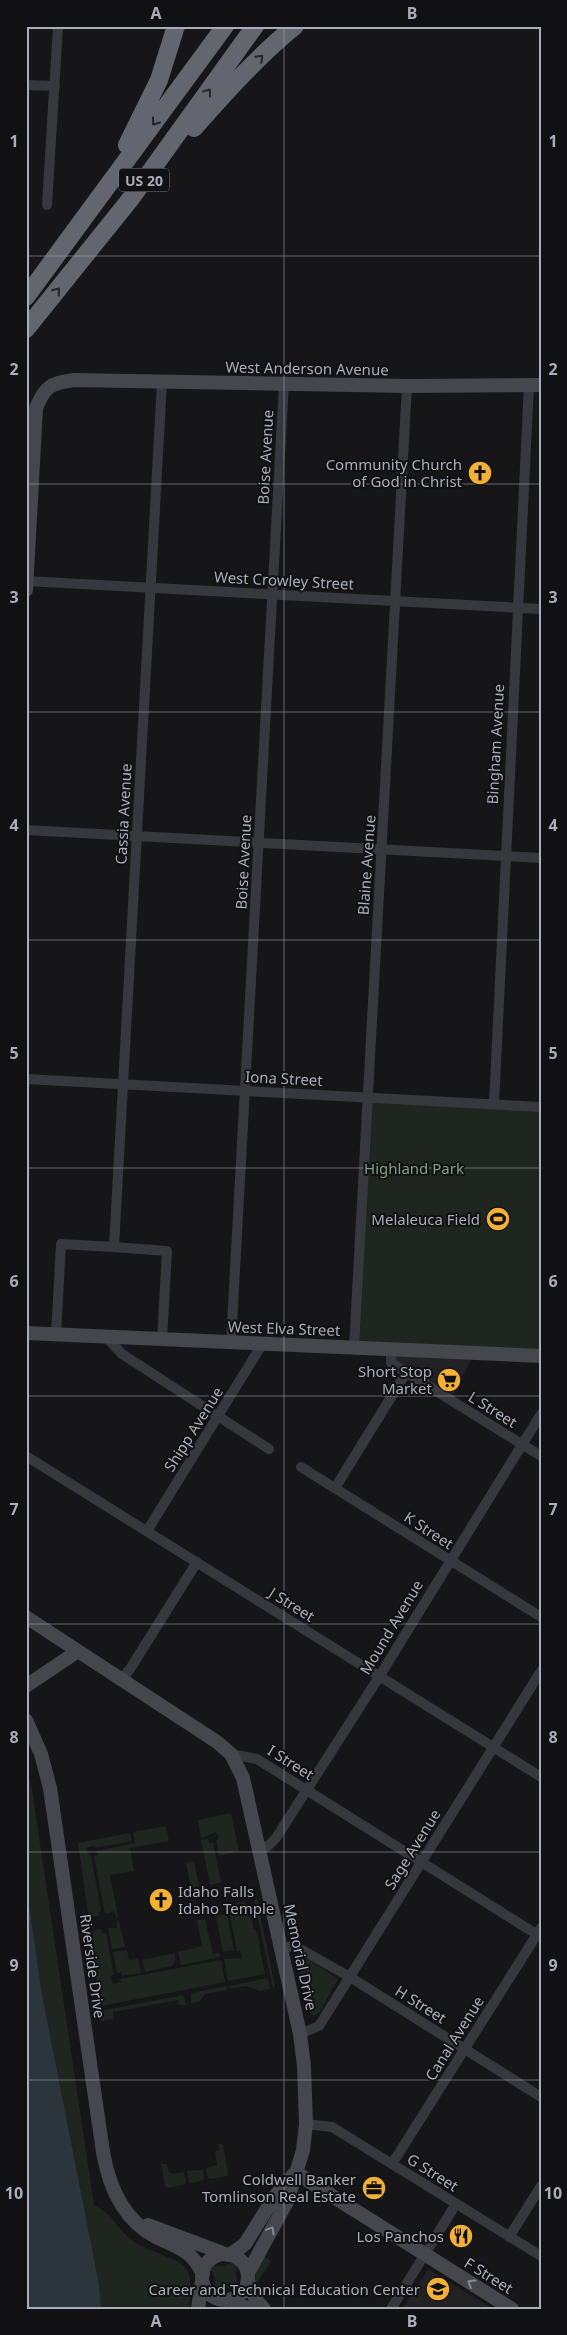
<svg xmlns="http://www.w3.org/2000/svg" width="567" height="2335" font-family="'Noto Sans',sans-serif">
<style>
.built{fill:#222225}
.green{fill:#1e261f}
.water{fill:#2c353c}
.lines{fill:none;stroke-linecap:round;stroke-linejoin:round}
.street{stroke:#37383d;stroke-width:10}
.secondary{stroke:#45474d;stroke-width:14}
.highway{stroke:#63666e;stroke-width:18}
.oneway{stroke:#26262a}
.oneway2{stroke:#858993}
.grid{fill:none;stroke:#a8adb8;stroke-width:1;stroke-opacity:0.55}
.labels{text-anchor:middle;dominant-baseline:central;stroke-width:4;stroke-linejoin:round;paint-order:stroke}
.shield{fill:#111113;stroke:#7b7e86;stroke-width:1}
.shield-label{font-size:14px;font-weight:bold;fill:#a8adb8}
.street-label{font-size:15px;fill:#a8adb8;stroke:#111113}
.poi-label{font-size:15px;fill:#a8adb8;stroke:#111113;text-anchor:end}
.park-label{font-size:15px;fill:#7fa381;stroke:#111113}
.neatline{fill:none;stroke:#a8adb8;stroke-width:2}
.grid-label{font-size:16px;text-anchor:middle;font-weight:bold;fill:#a8adb8}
</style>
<rect width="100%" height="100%" fill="#161618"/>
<path class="built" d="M391,1349L474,1353L451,1400L391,1363Z
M428,2269L493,2309H402Z"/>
<path class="green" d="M368,1097L541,1107V1356L354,1347Z
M26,1768L32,1790L94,2205C111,2212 120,2233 136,2243C147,2250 180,2260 185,2267C193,2278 191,2296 189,2309H101L99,2284L42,1994L26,1883Z
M231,1813L239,1851L219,1856L216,1840H218V1835L216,1832L201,1838L198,1820Z
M166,1826L169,1841L130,1848L134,1871L110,1875L118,1917H116L114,1911L105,1914L94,1856L98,1855L97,1851L135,1843L133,1832Z
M130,1833L132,1841L95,1848L94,1846L87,1847L88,1855H91L101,1911L98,1912L99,1916L87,1918L86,1914L90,1913H88L78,1843Z
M208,1839L209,1843H213L221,1882L210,1885L201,1840Z
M194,1861L199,1886L191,1888L186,1863Z
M257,1899L275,1987L273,1988L254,1900Z
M245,1901L248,1917L251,1916L254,1929H256L265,1974L228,1981L224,1959L242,1958L240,1951H237L229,1910L237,1909L236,1903Z
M227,1914L234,1950L223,1952L216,1916Z
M205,1919L213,1954L219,1953L220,1957L181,1965L178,1952L202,1946L197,1920Z
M119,1921L125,1947L112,1949L108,1928H117V1922Z
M101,1929L102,1933H106L114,1975L111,1976L113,1984L121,1982L120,1979L221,1960L225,1982L101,2006L88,1932Z
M127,1950L129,1960L138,1959L141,1973L122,1976L121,1972L117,1973L113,1952Z
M175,1953L176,1960L172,1966L145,1972L142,1960Z
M299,1957H305L338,1979L319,2013L314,2016L308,2011L297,1963Z
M268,1978L270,1989L260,1991L246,1986L230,1989L229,1986Z
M226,1986L227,1990L205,1994L199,2002L191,2003V1993Z
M183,1995L186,2005H179L178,2000L113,2012V2019L101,2021L100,2011Z
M218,2143L223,2145L228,2173L227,2176L210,2179L208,2178L206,2168L217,2165L215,2151L219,2150Z
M161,2164H167L169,2172L173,2174L184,2172L186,2182L185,2184L168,2188L165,2186Z
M203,2168L204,2180L191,2183L189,2182L187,2171L201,2170Z
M264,2256L271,2261L258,2282L257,2288C252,2275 258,2268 264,2256Z
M233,2262L237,2265L236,2275L239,2287L237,2289L229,2288L216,2291L214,2289L215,2279L211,2270L214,2266H224Z"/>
<path class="water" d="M26,1883L42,1994L99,2284L101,2309H26Z"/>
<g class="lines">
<path class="street" d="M26,85L55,86
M47,205L58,26
M26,581L541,609
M26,830L541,858
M26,1079L541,1107
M494,1104L529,385
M114,1247L167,1251L162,1340
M56,1335L61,1244L114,1247L162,382
M106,1337L122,1354L269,1449
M231,1342L284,383
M354,1347L407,386
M391,1349V1363L541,1456
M26,1456L541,1777
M301,1467L541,1617
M335,1488L406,1373
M147,1531L263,1343
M121,1680L130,1669L197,1562
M231,1754L257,1759L541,1937
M260,1849L268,1846L276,1838L379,1677L541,1414
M282,1948L295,1946L350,1977L541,2097
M300,2034L319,2026L541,1671
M306,2124L332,2127L541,2256
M392,2164L541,1928
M509,2237L541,2186
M391,2309L456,2204"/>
<path class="secondary" d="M26,590L36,408C45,386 51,383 74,380L407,386L541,385
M26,1333L541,1356
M26,1617L217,1742L231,1754L243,1778L300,2034L304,2066L306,2124L303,2150L288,2200L248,2273
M26,1686L78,1651
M26,1720L41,1754L50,1788L103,2152C109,2187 123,2220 156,2237C178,2248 191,2249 203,2274
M296,2172L310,2182L512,2309
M148,2225L228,2255
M202 2277a23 23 0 1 1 46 0a23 23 0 1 1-46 0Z
M230,2255L245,2244L275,2196L294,2174
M248,2281L256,2300L264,2309
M230,2300L249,2309
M198,2309L202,2280"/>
<path class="highway" d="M194,128C226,92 258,56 295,26
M127,145L159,80L176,26
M26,297L225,26
M26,329L132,197L255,26"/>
</g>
<defs><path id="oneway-chevron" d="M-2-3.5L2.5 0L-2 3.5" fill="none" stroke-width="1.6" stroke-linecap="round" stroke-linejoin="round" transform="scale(1.25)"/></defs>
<g class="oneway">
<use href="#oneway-chevron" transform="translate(260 58) rotate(-45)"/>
<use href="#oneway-chevron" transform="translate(208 92) rotate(-54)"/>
<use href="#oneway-chevron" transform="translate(155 122) rotate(126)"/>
<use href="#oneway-chevron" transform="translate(57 291) rotate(-51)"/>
</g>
<g class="oneway2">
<use href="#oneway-chevron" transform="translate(271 2230) rotate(-59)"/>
<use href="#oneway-chevron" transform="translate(471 2283) rotate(-148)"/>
</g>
<path class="grid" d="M284,26V2309M26,256H541M26,484H541M26,712H541M26,940H541M26,1168H541M26,1396H541M26,1624H541M26,1852H541M26,2080H541"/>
<defs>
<g id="church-disc" transform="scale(1.25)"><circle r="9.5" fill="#f2b134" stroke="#111113"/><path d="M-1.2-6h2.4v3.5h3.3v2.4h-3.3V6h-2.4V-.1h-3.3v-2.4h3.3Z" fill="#111"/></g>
<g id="stadium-disc" transform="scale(1.25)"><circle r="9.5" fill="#f2b134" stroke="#111113"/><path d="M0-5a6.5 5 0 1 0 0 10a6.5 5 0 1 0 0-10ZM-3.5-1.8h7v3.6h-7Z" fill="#111"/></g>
<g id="supermarket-disc" transform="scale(1.25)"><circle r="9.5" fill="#f2b134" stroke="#111113"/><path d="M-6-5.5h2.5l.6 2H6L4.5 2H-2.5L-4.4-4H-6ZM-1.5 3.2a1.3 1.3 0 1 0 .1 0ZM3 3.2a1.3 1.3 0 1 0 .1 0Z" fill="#111"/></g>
<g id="office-disc" transform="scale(1.25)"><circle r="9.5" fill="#f2b134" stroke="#111113"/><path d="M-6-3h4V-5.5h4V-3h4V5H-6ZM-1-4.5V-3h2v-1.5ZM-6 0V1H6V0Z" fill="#111"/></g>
<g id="restaurant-disc" transform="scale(1.25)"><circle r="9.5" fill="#f2b134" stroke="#111113"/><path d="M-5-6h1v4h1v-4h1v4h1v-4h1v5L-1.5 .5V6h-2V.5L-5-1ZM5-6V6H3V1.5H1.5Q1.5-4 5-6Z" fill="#111"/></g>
<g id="school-disc" transform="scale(1.25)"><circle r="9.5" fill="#f2b134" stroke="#111113"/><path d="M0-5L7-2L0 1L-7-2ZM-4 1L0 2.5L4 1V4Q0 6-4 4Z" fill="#111"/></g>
</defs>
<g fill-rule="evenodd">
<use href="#church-disc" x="480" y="473"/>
<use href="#stadium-disc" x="498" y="1219"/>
<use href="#supermarket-disc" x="449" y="1380"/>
<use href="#church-disc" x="161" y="1900"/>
<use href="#office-disc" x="374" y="2188"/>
<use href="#restaurant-disc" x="461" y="2236"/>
<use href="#school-disc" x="438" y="2289"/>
</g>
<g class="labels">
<rect class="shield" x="119" y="168.5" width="50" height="23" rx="4"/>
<g class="shield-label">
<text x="144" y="180">US 20</text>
</g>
<g class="street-label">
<text transform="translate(307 368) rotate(1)">West Anderson Avenue</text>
<text transform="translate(265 457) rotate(-87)">Boise Avenue</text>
<text transform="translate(284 580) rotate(3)">West Crowley Street</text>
<text transform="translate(495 744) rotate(-87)">Bingham Avenue</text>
<text transform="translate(123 814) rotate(-87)">Cassia Avenue</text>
<text transform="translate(243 862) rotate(-87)">Boise Avenue</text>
<text transform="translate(366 865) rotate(-86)">Blaine Avenue</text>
<text transform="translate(284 1078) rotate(3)">Iona Street</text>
<text transform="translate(284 1328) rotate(2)">West Elva Street</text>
<text transform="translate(493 1409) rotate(32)">L Street</text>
<text transform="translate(193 1429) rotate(-58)">Shipp Avenue</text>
<text transform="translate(429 1530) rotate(33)">K Street</text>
<text transform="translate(292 1604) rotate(32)">J Street</text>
<text transform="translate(391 1627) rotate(-59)">Mound Avenue</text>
<text transform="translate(291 1762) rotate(32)">I Street</text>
<text transform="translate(412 1849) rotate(-58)">Sage Avenue</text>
<text transform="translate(301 1957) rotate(78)">Memorial Drive</text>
<text transform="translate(93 1966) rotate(82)">Riverside Drive</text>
<text transform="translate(421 2004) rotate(32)">H Street</text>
<text transform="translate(454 2038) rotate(-58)">Canal Avenue</text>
<text transform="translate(433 2172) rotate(32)">G Street</text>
<text transform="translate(489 2275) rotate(32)">F Street</text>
</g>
<g class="poi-label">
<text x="462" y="464">Community Church<tspan x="462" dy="17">of God in Christ</tspan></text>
<text x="480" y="1219">Melaleuca Field</text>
<text x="432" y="1371">Short Stop<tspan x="432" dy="17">Market</tspan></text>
<text x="178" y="1891" text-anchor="start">Idaho Falls<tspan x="178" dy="17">Idaho Temple</tspan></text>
<text x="356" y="2179">Coldwell Banker<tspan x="356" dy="17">Tomlinson Real Estate</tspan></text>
<text x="444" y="2236">Los Panchos</text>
<text x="420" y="2289">Career and Technical Education Center</text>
</g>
<g class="park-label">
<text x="414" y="1168">Highland Park</text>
</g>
</g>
<rect width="567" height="2335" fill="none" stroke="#111113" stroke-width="55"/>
<rect x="28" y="28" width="512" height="2280" class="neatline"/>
<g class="grid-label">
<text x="156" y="19">A</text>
<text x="412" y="19">B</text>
<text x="14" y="147">1</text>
<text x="553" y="147">1</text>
<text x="14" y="375">2</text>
<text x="553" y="375">2</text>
<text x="14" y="603">3</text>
<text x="553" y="603">3</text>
<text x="14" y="831">4</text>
<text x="553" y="831">4</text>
<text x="14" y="1059">5</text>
<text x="553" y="1059">5</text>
<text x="14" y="1287">6</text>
<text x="553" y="1287">6</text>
<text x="14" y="1515">7</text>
<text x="553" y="1515">7</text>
<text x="14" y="1743">8</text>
<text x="553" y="1743">8</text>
<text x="14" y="1971">9</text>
<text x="553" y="1971">9</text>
<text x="14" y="2199">10</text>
<text x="553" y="2199">10</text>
<text x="156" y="2327">A</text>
<text x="412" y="2327">B</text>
</g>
</svg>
